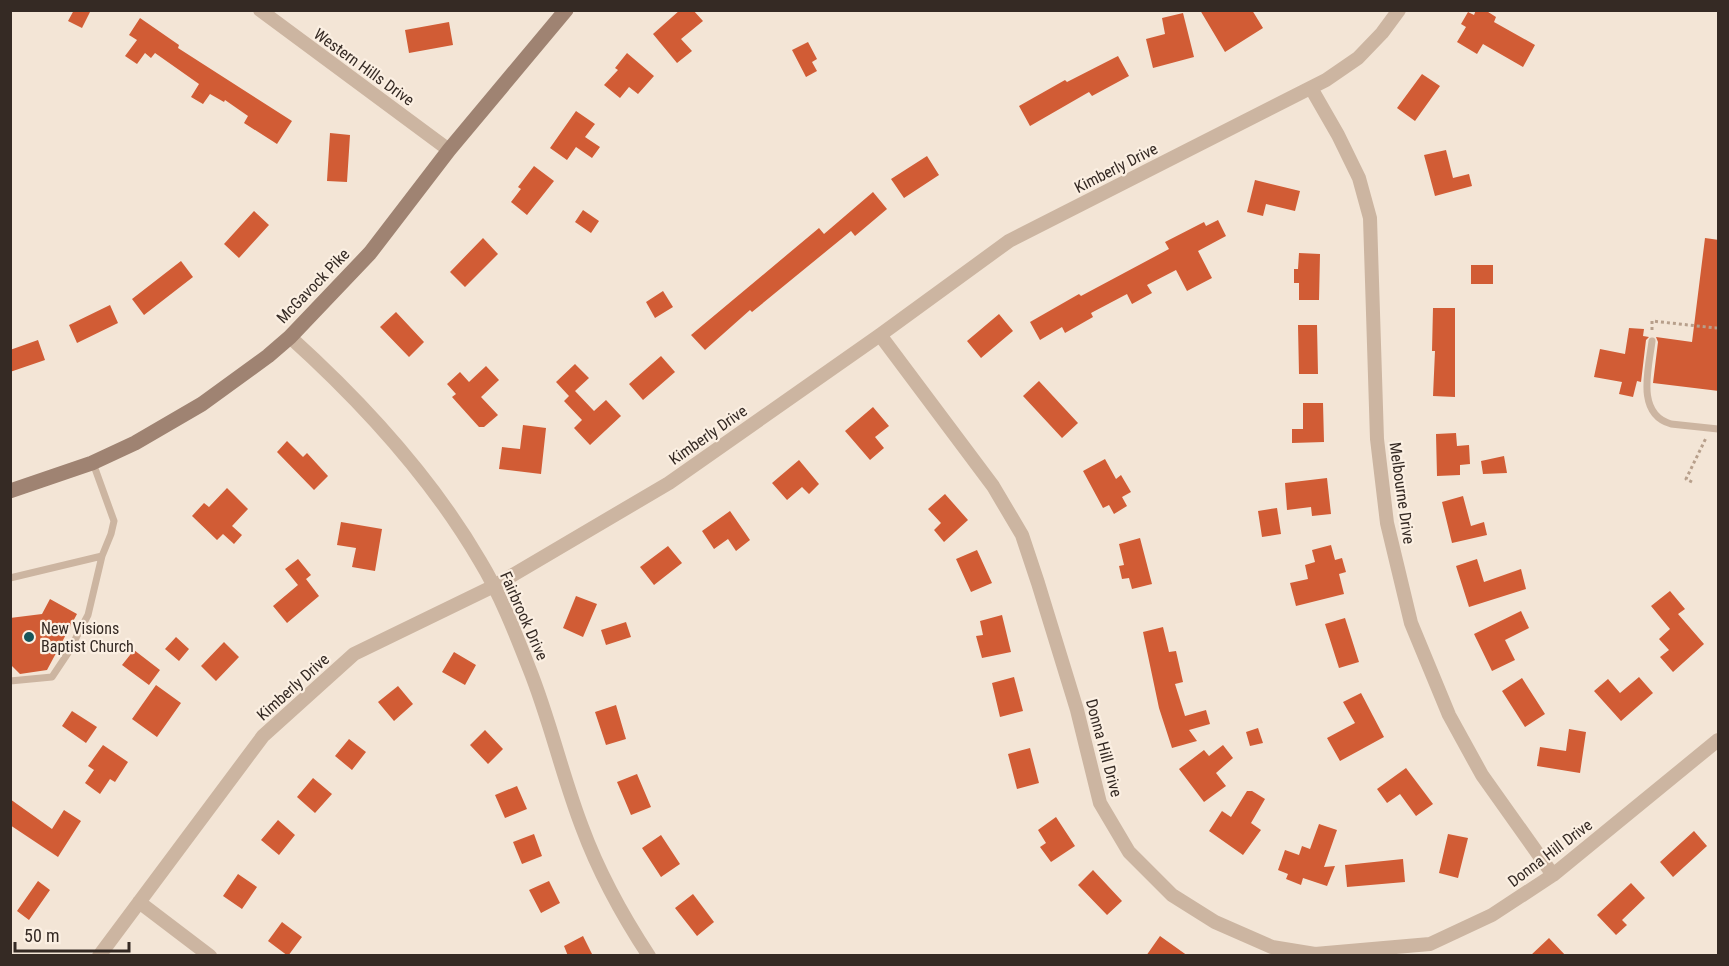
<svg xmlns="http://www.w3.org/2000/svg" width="1729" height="966" font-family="'Roboto Condensed',sans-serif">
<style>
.building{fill:#d15c35}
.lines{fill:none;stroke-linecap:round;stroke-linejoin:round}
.path{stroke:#b79f8b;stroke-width:3;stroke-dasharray:3 3;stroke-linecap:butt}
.lane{stroke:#ccb5a1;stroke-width:7}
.street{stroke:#ccb5a1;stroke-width:14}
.secondary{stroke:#9f8372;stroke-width:15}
.poi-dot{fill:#17555a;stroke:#fbefe2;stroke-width:2}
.labels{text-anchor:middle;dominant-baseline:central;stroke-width:4.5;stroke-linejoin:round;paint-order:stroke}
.street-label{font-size:16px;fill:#352a24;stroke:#fbefe2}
.poi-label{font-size:16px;fill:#352a24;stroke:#fbefe2;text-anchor:start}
</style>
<rect width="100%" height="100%" fill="#f3e5d6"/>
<path class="building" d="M74,10H91L82,28L68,21Z
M680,10H693L703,21L681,39L692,51L677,63L653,34Z
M1200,10H1252L1263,28L1225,52Z
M1476,10H1485L1496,17L1494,22L1535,45L1523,67L1483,44L1477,54L1457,42L1466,27L1461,24L1468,12L1474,15Z
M1183,13L1194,57L1153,68L1146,39L1165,34L1162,18Z
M140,18L179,45L178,48L292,121L277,144L244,123L248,116L225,100L224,102L210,94L203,104L191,97L199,84L155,53L151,58L145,53L137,64L125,56L137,40L129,35Z
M449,22L453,45L409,53L405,30Z
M808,42L817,59L812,62L817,71L806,77L792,50Z
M627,53L654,76L638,94L629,87L620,98L604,85L618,70L615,68Z
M1118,56L1129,76L1092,96L1089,92L1030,126L1019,106L1065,80L1067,82Z
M1422,74L1440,86L1415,121L1397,108Z
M576,111L595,124L585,137L600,147L592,158L576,147L567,160L550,148Z
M330,133L350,135L347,182L327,181Z
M1446,150L1453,178L1469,174L1472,186L1435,196L1424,155Z
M927,156L939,175L904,198L891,179Z
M534,166L554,181L527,215L511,202L521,189L518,187Z
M1255,180L1300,191L1295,211L1266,204L1263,216L1247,212Z
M873,192L887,209L855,236L851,231L752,312L750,310L705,350L691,335L819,228L824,234Z
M583,210L599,221L591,233L575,222Z
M254,211L269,225L239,258L224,244Z
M1218,220L1226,236L1198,251L1212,278L1187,291L1176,270L1147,285L1152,293L1132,304L1127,294L1091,313L1093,317L1065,333L1062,327L1040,340L1030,322L1079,294L1081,296L1169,249L1165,242L1204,222L1206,226Z
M483,238L498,254L465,287L450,272Z
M1705,238L1719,240V391L1653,383L1658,342L1656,337L1692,342Z
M1299,253L1320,254L1319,300H1299V283H1294V269H1298Z
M181,261L193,277L144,315L132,299Z
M1471,265H1493V284H1471Z
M663,291L673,307L655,318L646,302Z
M110,305L118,323L77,343L69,325Z
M1433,308H1455V397L1433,396L1435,351H1432Z
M396,312L424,342L409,357L380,327Z
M999,314L1013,331L981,358L967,341Z
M1298,325H1317L1318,374H1299Z
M1629,328L1644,329L1643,336L1649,337L1646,340L1641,382L1637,381L1633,397L1619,394L1622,382L1594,377L1600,349L1625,354Z
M38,340L45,360L10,372V350Z
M661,356L675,372L643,400L629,384Z
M575,364L589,378L575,391L594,411L606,400L621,416L590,445L574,428L582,420L564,401L569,396L556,382Z
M486,366L499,380L481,397L498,415L484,427H479L452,397L456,394L447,384L460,372L469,382Z
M1039,381L1078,423L1062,438L1023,396Z
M1303,403H1323L1324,442L1292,443V429H1303Z
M873,407L889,426L875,437L884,448L870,460L845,431Z
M523,425L546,428L541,474L499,469L502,447L520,449Z
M1456,433L1457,446L1469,445L1470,464L1460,465V475L1437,476L1436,434Z
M287,441L303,457L307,453L328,476L314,490L277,452Z
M1504,456L1507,473L1483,474L1481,461Z
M1105,459L1116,479L1121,475L1131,492L1122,497L1127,506L1114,514L1109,505L1103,508L1083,471Z
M799,460L819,484L809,494L802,487L787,500L772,483Z
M1327,478L1331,514L1312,516L1311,507L1287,510L1285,483Z
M227,488L248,509L232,526L242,535L234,544L223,534L217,540L192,516L204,503L209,507Z
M945,494L968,520L944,542L934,530L941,523L928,509Z
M1463,496L1471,526L1484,522L1487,535L1452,543L1442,502Z
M1277,508L1281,534L1262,537L1258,511Z
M730,511L750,540L736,551L728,539L714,549L702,531Z
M341,522L382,529L375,571L352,567L356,548L337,545Z
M1140,538L1152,584L1132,589L1129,578L1122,579L1119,566L1124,565L1119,544Z
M1331,545L1335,560L1342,558L1346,572L1339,574L1344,594L1296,606L1290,583L1308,579L1305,565L1315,562L1312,550Z
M668,546L682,563L654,585L640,567Z
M977,550L992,583L971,592L956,559Z
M298,559L311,575L306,579L319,596L287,623L273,606L298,585L285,569Z
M1477,559L1484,582L1521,569L1526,589L1469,607L1456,566Z
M1670,591L1685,609L1678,614L1704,644L1673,672L1660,657L1669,650L1659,639L1670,629L1651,606Z
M576,596L597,604L583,637L563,628Z
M50,599L77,614L47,670L20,674L10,664V618L42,614Z
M1521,611L1529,628L1505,640L1515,660L1492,671L1474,634Z
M1002,615L1011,652L982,658L976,636L983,635L980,621Z
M1345,618L1359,662L1339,668L1325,624Z
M626,622L631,637L606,645L601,630Z
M1163,627L1169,652L1176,651L1183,682L1175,684L1185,716L1206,710L1210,724L1189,730L1197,741L1172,748L1159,708L1143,632Z
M176,637L189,649L179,661L165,649Z
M224,642L239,657L216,681L201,666Z
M134,650L160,670L149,685L122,665Z
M454,652L476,665L465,685L442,672Z
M1014,677L1023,711L1000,717L992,683Z
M1639,677L1653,693L1621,721L1594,691L1608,679L1620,693Z
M1522,678L1545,714L1525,727L1502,691Z
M156,685L181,703L157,737L132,719Z
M398,686L413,704L394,721L378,702Z
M1361,693L1384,737L1340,761L1327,738L1355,723L1343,702Z
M616,705L626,739L606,745L595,712Z
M72,711L97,727L86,743L62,726Z
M1258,728L1263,743L1250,746L1246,732Z
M1569,729L1586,732L1580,773L1537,766L1540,747L1566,751Z
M485,730L503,749L488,764L470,745Z
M349,739L366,752L352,770L335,756Z
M103,745L128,762L115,782L110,779L100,794L85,783L94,770L88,766Z
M1223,745L1233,758L1216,773L1226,786L1204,802L1179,769L1204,750L1209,756Z
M1030,748L1039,783L1017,789L1008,754Z
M1406,768L1433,804L1416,816L1400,794L1387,803L1377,789Z
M637,774L651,807L631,815L617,782Z
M313,778L332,794L315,813L297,797Z
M517,786L527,809L505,818L495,795Z
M1247,791H1252L1265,799L1251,823L1261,830L1243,855L1209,831L1222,811L1231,817Z
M10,799L52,829L64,810L81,821L58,857L10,825Z
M1056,817L1075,846L1051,862L1040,847L1046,843L1038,830Z
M278,820L295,835L279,855L261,840Z
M1319,824L1337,830L1324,867L1335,866L1327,886L1303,878L1301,885L1286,879L1288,874L1278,870L1285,850L1299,855L1302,846L1310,849Z
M1694,831L1707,846L1673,877L1660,862Z
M534,834L542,856L522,864L513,842Z
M1448,834L1468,838L1458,878L1439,873Z
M661,835L680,864L661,877L642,848Z
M1403,859L1405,882L1347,887L1345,865Z
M1093,870L1122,901L1107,915L1078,885Z
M238,874L257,887L242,909L223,896Z
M38,881L50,890L29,920L17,911Z
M549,881L560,903L541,913L529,890Z
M1631,883L1645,898L1622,920L1627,925L1616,935L1597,915Z
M693,894L714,922L697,936L675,908Z
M282,922L302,937L288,956L268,941Z
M583,936L593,956H568L564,946Z
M1160,936L1188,956H1146Z
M1549,938L1566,956H1530Z"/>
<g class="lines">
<path class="path" d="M1652,330V321L1716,328V325H1718
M1692,482L1686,479L1706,438"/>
<path class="lane" d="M1652,341C1649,367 1635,414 1671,424L1718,429
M10,578L102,556L111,534L114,521L93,463
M10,681L52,677L68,653L88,615L102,556"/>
<path class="street" d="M260,10L449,150
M1311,88L1338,135L1359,178L1370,218L1377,439L1387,523L1411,623L1449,715L1482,775L1553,875
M880,335L993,486L1022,535L1038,583L1077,710L1100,803L1129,852L1172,895L1215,922L1272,947L1315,954L1430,944L1492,915L1553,875L1718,740
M290,337C362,402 431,477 480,561C500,594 515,632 529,668C550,720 562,775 582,827C599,873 622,915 649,956
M139,902L210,956
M99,956L263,736L354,654L494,586L669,483L880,335L1009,241L1326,80L1358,58L1382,33L1399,10"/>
<path class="secondary" d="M10,491L92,463L135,443L202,404L268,356L290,337L370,253L449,150L566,10"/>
</g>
<circle class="poi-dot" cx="29" cy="637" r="6"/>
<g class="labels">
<g class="street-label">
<text transform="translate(364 67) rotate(36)">Western Hills Drive</text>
<text transform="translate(1116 168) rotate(-27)">Kimberly Drive</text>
<text transform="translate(313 286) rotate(-46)">McGavock Pike</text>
<text transform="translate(708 435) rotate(-35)">Kimberly Drive</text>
<text transform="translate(1402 493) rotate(82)">Melbourne Drive</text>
<text transform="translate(524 616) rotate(66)">Fairbrook Drive</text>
<text transform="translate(293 687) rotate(-42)">Kimberly Drive</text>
<text transform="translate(1104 748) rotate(75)">Donna Hill Drive</text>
<text transform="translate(1550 853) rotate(-37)">Donna Hill Drive</text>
</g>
<g class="poi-label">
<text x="41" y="628">New Visions<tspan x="41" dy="18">Baptist Church</tspan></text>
</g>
</g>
<rect width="1729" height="966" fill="none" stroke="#352a24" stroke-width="24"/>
<path d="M15 942v9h114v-9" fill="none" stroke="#352a24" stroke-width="3"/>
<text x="24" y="942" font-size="18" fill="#352a24" stroke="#fbefe2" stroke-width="4.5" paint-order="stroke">50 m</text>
</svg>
